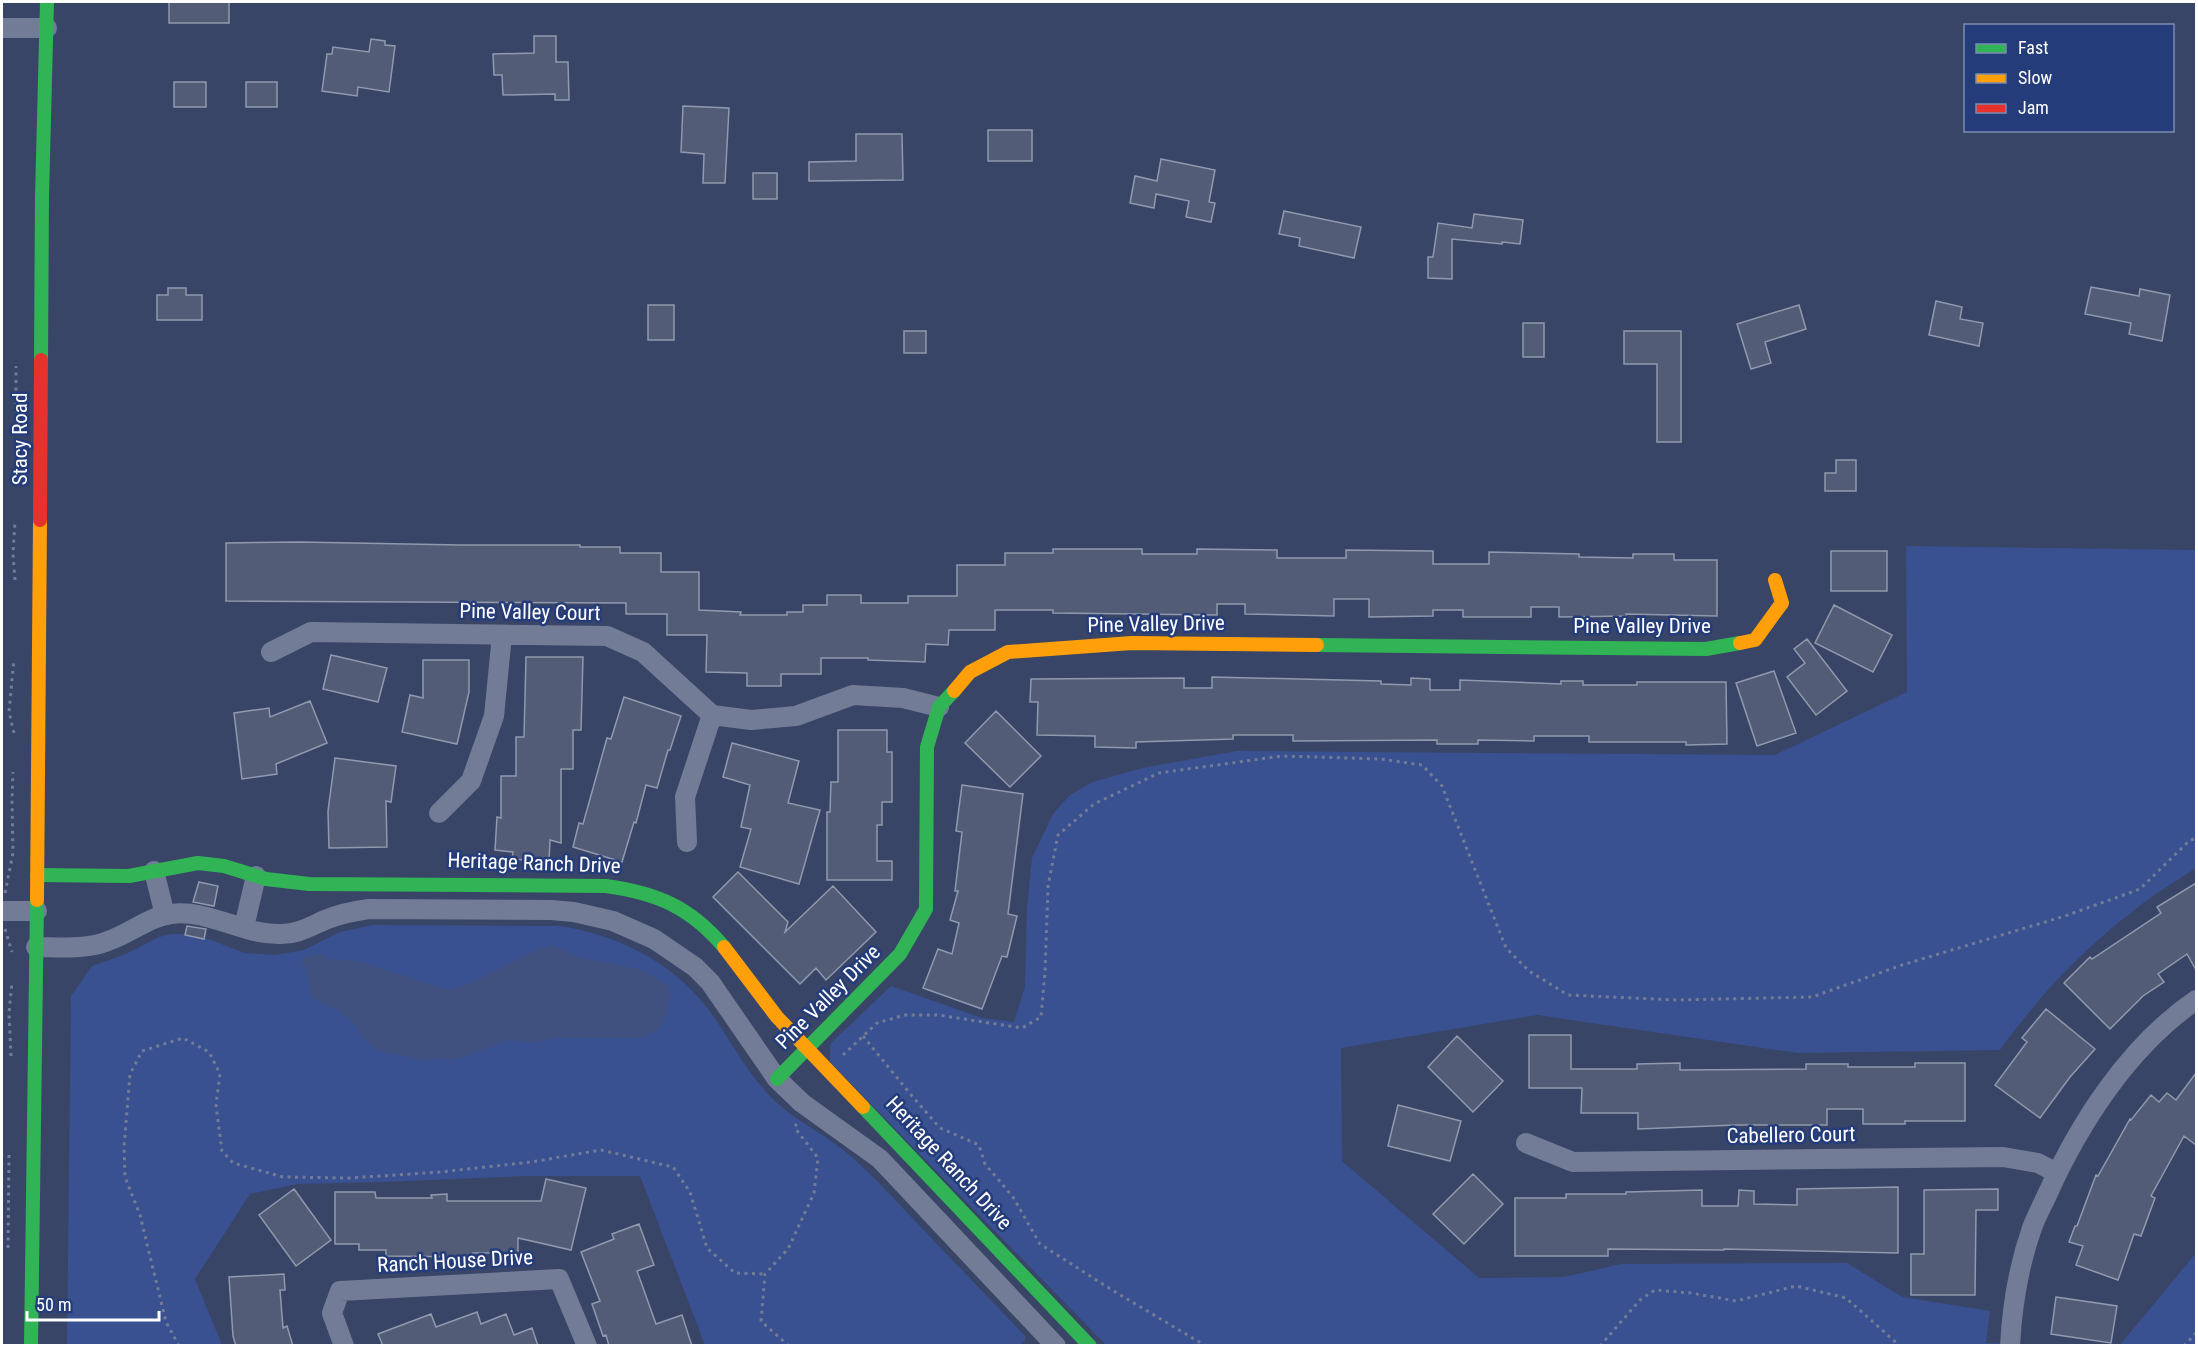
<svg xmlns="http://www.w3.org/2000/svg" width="2198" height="1347" font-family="'Roboto Condensed',sans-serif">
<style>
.green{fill:#395191}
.water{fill:#40517f}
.building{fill:#525c77;stroke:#9099ad;stroke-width:1.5}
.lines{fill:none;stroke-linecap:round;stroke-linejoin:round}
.path{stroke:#737c96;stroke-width:3;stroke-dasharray:3 4.5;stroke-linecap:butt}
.street{stroke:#737c96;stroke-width:20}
.fast{stroke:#30b455;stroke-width:14}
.slow{stroke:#ff9f0a;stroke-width:14}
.jam{stroke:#e5322d;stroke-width:14}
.labels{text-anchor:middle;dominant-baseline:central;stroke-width:5;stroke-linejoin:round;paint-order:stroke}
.street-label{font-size:21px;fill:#fff;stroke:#253c7b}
</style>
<rect width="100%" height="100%" fill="#394567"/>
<path class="green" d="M1906,546L2196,550V868C2178,880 2159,891 2142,904C2087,945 2040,994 2000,1050L1798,1053L1537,1015L1341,1048L1342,1161L1479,1278L1564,1277L1621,1264L1847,1263L1902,1297L1990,1311L1986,1343L2036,1345H1106L830,1062V1044L891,986L982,1018L1014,1022L1025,986L1027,908L1032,858L1053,814L1070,795L1093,782L1142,768L1237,751L1775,755L1907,692Z
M373,925L560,926C624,936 682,967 718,1023C736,1050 750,1077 774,1100C798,1123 829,1136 854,1159C876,1179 897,1202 918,1224C953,1261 989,1298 1025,1336V1340L1019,1346L705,1345L640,1176H525L382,1182L297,1184L250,1194L195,1279L222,1345L67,1346L71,996L92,966L126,954L159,937L171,934H195L245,953L275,955L304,950L340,932Z
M2196,1253V1345H2120Z"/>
<path class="water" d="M552,945L577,957L642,970L669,986L670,996L666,1015L659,1029L642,1038H554L534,1043L510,1040L457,1059L420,1060L377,1050L362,1036L351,1020L337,1009L317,1001L312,996L305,966L301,965L304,957L322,953L327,959L358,961L448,990L472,982L537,949Z"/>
<path class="building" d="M169,2H229V23H169Z
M534,36H556V62H568L569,100H555V94L503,95L502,75H494L493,54L534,53Z
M371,39L385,41V45L395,46L389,92L358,87L357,96L322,91L327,54H332L333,47L369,52Z
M174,82H206V107H174Z
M246,82H277V107H246Z
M683,106L729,108L725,183H703L704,154L681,152Z
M988,130H1032V161H988Z
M856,134H902L903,180L809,181V162L856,161Z
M1161,159L1215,170L1209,202L1215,203L1211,222L1186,217L1189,201L1156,194L1154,208L1130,203L1135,176L1157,181Z
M753,173H777V199H753Z
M1284,211L1361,227L1354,258L1299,246L1300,238L1279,234Z
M1474,214L1523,220L1520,244L1502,242V244L1452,239V279L1428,278V257H1433L1438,223L1472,228Z
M2091,287L2139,296L2140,289L2170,295L2162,341L2129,334L2131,323L2085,314Z
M168,288H186V295H202V320H157V295H168Z
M1936,301L1962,307L1960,319L1983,323L1979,346L1929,335Z
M648,305H674V340H648Z
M1799,305L1806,329L1765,342L1771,363L1751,369L1737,324Z
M1523,323H1544V357H1523Z
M904,331H926V353H904Z
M1624,331H1681V442H1657V364H1624Z
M1836,460H1856V491H1825V473H1836Z
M300,542L460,545H580V547H620V553H661V572H699V610L741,612L740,615H787V612H803V605H827V595H861V603H908V596H957V565H1005V553H1053V549H1142V554H1197V549L1277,550V558H1346V550L1433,551V564H1489V552L1579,554V557L1633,558V554H1674V560H1717V616L1626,614V616L1559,617V607H1531V617H1463V610H1433V616L1369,617V599H1334V616L1245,614V604H1217V615L1053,613V610H995V630H949L948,645L926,644L925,662L868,660V658H821V674H781V686H747V673L706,672L707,635H667V614H626V603L226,601V543Z
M1831,551H1887V591H1831Z
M1834,605L1892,635L1873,672L1815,643Z
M1807,639L1847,691L1816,715L1787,677L1805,663L1794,649Z
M331,655L387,668L378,702L323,689Z
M526,657H583L581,730H573V769H561V843L550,840L549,862L512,859L513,852L495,850L497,817L501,818V776H516V737H524Z
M423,660H469V692L457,744L402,732L410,695L423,698Z
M1774,671L1796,733L1757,746L1736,683Z
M1212,677L1381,681V684L1411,685V678L1430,679V690H1460V680L1561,684V681H1583V685H1637V682H1726L1727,744L1686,745V742H1589V736H1534V741L1478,740V744H1437V740L1293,741V735H1233V739L1136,742V748L1095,747V736L1037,735L1038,702H1030L1031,679L1184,678V688H1212Z
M624,697L681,716L670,750H668L657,788L646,785L636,823L634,822L622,862L573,847L579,823L583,824L607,738L611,739Z
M310,701L327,743L276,764L277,774L242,779L234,713L269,708L270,717Z
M996,711L1041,756L1010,787L965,743Z
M838,730H887V752H892V802H882V825H877V861H892V880H827V812H830L831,782H838Z
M732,743L799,761L788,803L820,810L799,884L740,867L751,829L741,827L750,785L723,777Z
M335,758L396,766L391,802L386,801L387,847L329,848L328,811Z
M962,785L1023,794L1008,914L1017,916L1007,957L1002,956L982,1009L923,988L938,949L952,954L959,923L950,920L958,891H955L962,832L956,831Z
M738,872L788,922L785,932L833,886L876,932L826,980L816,968L800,984L713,897Z
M199,882L218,886L214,906L193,902Z
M2196,883V970L2187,954L2158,974L2164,982L2143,996L2110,1029L2064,983L2090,957L2092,959L2161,913L2157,907Z
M187,926L206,929L204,939L185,935Z
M2046,1009L2095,1049L2070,1077L2040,1118L1995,1085L2027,1042L2022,1038Z
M1529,1035H1571V1069H1637V1064L1680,1063V1070L1806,1069V1064H1848V1067H1915V1063H1965V1121H1905V1124H1863V1109H1827V1125H1736L1638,1129V1113H1581L1582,1088H1529Z
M1457,1036L1503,1081L1473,1112L1428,1067Z
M2196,1073V1145L2184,1136L2151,1196L2155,1198L2141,1236L2134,1234L2118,1280L2076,1265L2083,1246L2069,1242L2075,1226H2077L2096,1175L2098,1176L2130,1119L2131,1120L2151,1095L2159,1102L2167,1093L2176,1100Z
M1398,1105L1461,1121L1450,1161L1388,1146Z
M1473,1174L1503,1204L1464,1244L1433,1214Z
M546,1179L586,1188L571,1250L518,1238V1253H473L474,1257L386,1256V1250H359V1244H335V1192H375L376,1198H432L431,1195L447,1194V1201H541Z
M1898,1187V1253L1724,1249V1250L1608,1249V1256H1515V1198H1566V1194H1626V1192L1702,1190V1206H1738L1739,1190L1754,1191V1204L1797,1205V1189Z
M294,1189L331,1240L296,1266L259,1215Z
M1998,1189V1210H1976L1975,1295H1911V1254H1924V1190Z
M639,1224L654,1265L637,1271L656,1324L682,1315L692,1346H609L606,1335L603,1336L592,1304L600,1301L581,1252L614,1239L612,1234Z
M284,1274L285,1290H280L283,1328L287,1326L293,1346H236L233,1336L229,1277Z
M2056,1297L2117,1306L2111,1343L2051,1334Z
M477,1312L481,1324L506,1314L514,1335L532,1328L538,1346H383L378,1334L431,1314L436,1327Z"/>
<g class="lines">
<path class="path" d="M16,428V366
M15,580L13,554L15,521
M14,733L9,712L14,659
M5,893L13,853L12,800L13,772
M5,929L12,952
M863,1036L912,1096L940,1128L979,1145L985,1164L1013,1197L1040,1244L1112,1290L1206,1346
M843,1055L877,1023L905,1015H938L1022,1028L1041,1017L1045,972L1048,886L1058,835L1094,804L1159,773L1282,756L1381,759L1422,765L1442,786L1506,948L1529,971L1568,995L1676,1000L1812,997L1902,965L2065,916L2140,889L2189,841L2196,838
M11,1056L9,1013L12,982
M8,1248L9,1155
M179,1346L166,1322L140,1215L125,1177L124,1147L130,1074L142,1051L183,1038L209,1052L220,1074L216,1105L222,1151L233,1163L283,1177L349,1178L440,1172L531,1162L601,1150L673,1167L690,1192L707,1248L735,1273L765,1274
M789,1346L761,1321L765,1274L788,1249L814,1193L818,1158L795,1128L797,1121
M1600,1346L1640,1300L1655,1290L1691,1293L1736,1301L1796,1286L1846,1298L1900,1346
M2184,1346L2196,1333"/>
<path class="street" d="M2,28H47
M271,652L311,632L607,636L643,652L712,715L751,720L796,716L853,695L903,698L939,707
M439,813L471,781L494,716L502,635
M687,842L685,797L712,715
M154,871L165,915
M2,911H37
M244,927L256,876
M36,947C59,947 86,950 108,941C130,934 148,917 171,914C208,909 241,934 278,934C296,935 309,927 325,920C339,914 354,911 369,909L551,910L574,912L613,921L654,939L695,967L710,982L777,1079L802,1103L880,1159L1056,1346
M1526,1143L1573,1162L2003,1157L2038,1163L2057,1173
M344,1346L332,1313L340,1291L559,1279L587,1346
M2010,1346C2012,1307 2019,1265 2032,1228C2036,1217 2042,1206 2047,1195C2080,1122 2129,1046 2196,1000"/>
<path class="fast" d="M41,360L42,196L47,2
M1317,645L1706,649L1740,643
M37,875L129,876L198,863L224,866L266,879L309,884L606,886C657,893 690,907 724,947
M777,1079L900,954L926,909L927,747L939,707L954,691
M863,1107L1090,1346
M31,1346L37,900"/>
<path class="slow" d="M1740,643L1755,640L1782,603L1775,580
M954,691L970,672L1008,652L1132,643L1317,645
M37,900L40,520
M724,947L777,1017L863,1107"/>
<path class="jam" d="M40,520L41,360"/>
</g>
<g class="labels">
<g class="street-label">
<text transform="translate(20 439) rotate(-90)">Stacy Road</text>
<text transform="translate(530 612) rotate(1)">Pine Valley Court</text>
<text transform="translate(1156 624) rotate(-1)">Pine Valley Drive</text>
<text x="1642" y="626">Pine Valley Drive</text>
<text transform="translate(534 863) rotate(2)">Heritage Ranch Drive</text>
<text transform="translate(828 997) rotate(-45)">Pine Valley Drive</text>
<text transform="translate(1791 1135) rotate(-1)">Cabellero Court</text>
<text transform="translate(949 1163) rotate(47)">Heritage Ranch Drive</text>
<text transform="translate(455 1261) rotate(-3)">Ranch House Drive</text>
</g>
</g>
<rect width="2198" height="1347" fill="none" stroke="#ffffff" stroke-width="6"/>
<rect x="1964" y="24" width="210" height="108" fill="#253c7b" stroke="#7c8ab0" stroke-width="1.5"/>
<rect x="1976" y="44" width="30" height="9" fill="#30b455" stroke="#7c8ab0" stroke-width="1.5"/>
<text x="2018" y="54" font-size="18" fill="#ffffff">Fast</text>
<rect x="1976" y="74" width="30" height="9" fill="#ff9f0a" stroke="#7c8ab0" stroke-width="1.5"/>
<text x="2018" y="84" font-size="18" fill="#ffffff">Slow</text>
<rect x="1976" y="104" width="30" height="9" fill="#e5322d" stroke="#7c8ab0" stroke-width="1.5"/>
<text x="2018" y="114" font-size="18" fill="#ffffff">Jam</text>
<path d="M27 1311v9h132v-9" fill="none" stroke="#ffffff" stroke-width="3"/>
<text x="36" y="1311" font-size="18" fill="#ffffff" stroke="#253c7b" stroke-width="4.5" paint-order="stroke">50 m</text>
</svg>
